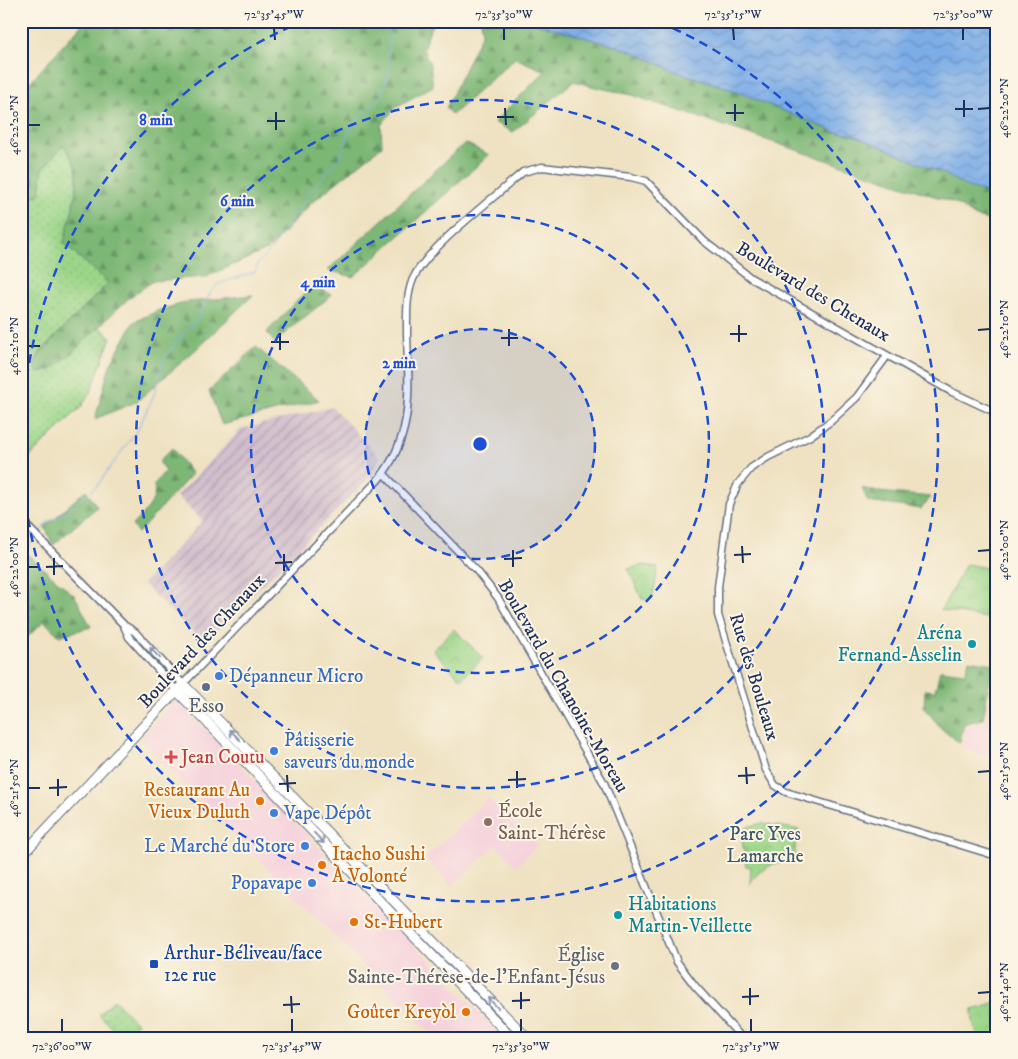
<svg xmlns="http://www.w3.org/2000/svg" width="1018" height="1059" font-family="'IM FELL DW Pica',serif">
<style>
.built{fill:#f5cfdb}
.industrial{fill:url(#industrial-furrows)}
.grass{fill:url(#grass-dots);stroke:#5c8274}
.forest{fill:url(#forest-firs);stroke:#4c736a}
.park{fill:url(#park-crowns);stroke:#5c8274}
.water{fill:url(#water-waves);stroke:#4c6ea2}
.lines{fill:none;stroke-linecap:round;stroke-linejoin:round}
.stream{stroke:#7dade7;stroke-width:1}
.minor-casing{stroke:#656e81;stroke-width:9}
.major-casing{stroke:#656e81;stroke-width:11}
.minor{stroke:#fff;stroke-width:6}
.major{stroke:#fff;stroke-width:9}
.oneway{stroke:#8d97ae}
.ticks{fill:none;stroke:#1b2f5e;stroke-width:2}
.ring{fill:none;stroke:#1d4ed8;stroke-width:2.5;stroke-dasharray:9 6}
.culture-dot{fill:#0f9aa8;stroke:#fcf5e5;stroke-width:2}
.shop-dot{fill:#3f7fe0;stroke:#fcf5e5;stroke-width:2}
.service-dot{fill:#5c6f8a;stroke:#fcf5e5;stroke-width:2}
.health-dot{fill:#e0444e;stroke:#fcf5e5;stroke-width:2}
.food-dot{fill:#e8710a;stroke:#fcf5e5;stroke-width:2}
.education-dot{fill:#8d6e63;stroke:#fcf5e5;stroke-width:2}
.transit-dot{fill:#1a4fb4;stroke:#fcf5e5;stroke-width:2}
.worship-dot{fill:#6b7280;stroke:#fcf5e5;stroke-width:2}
.labels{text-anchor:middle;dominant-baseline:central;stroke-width:4;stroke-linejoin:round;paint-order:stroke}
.street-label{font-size:19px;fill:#1b2f5e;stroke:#fcf5e5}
.culture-label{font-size:19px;fill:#0d838f;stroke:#fcf5e5;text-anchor:end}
.shop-label{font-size:19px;fill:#366cbe;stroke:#fcf5e5;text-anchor:start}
.service-label{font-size:19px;fill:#4e5e75;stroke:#fcf5e5}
.health-label{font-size:19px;fill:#be3a42;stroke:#fcf5e5;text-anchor:start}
.food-label{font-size:19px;fill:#c56008;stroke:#fcf5e5;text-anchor:end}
.education-label{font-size:19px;fill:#785e54;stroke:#fcf5e5;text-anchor:start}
.park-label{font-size:19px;fill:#3b5969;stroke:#fcf5e5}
.transit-label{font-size:19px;fill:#164399;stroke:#fcf5e5;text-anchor:start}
.worship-label{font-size:19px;fill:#5b616d;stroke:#fcf5e5;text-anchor:end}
.centre{fill:#1d4ed8;stroke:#fcf5e5;stroke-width:2.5}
.ring-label{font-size:15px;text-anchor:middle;font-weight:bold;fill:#1d4ed8;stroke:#fcf5e5;stroke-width:4;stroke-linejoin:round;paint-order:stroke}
.neatline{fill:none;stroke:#1b2f5e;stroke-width:2}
.ticks-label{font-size:12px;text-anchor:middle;fill:#1b2f5e}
</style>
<defs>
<pattern id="industrial-furrows" width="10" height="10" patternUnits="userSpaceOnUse" patternTransform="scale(1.25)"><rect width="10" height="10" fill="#d1bdcc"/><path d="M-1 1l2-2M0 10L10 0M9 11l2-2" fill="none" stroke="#a99aa9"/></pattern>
<pattern id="grass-dots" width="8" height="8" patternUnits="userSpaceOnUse" patternTransform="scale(1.25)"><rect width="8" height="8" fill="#9cd689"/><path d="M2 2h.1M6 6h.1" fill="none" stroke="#86b879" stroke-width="1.8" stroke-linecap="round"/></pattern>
<pattern id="forest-firs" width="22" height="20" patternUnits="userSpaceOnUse" patternTransform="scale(1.25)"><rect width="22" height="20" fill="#7db775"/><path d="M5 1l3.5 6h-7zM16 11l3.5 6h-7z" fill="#669563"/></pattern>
<pattern id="park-crowns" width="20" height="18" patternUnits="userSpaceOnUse" patternTransform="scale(1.25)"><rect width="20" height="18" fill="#9cd689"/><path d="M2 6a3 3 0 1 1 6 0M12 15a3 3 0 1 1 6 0" fill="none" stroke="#86b879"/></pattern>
<pattern id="water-waves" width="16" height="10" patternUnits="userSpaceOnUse" patternTransform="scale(1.25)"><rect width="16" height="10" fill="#7dade7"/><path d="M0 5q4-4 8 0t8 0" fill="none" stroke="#668dbe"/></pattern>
</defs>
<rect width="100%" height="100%" fill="#fcf5e5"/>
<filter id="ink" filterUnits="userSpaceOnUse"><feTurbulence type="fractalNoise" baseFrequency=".02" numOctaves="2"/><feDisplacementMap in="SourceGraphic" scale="10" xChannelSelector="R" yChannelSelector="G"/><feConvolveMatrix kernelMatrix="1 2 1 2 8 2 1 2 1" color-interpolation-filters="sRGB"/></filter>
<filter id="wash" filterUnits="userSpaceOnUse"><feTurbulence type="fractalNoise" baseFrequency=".0096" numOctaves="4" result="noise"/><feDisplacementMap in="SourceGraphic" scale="20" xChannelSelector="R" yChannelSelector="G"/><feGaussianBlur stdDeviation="1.12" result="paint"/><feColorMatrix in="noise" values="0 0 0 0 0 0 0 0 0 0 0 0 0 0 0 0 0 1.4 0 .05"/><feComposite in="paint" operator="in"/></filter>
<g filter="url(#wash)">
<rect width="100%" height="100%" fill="#efe2c2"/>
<path class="built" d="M995,669L997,670V754H979L962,748L967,726L985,722Z
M176,699L504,1038H435L140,739Z
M488,798L538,845L516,866L496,845L452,886L425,859Z"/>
<path class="industrial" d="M332,407L380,457L371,476L204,643L143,584L203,521L177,496L241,429Z"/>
<path class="grass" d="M64,145C67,151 72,158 75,165C82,184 68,222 65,243L109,283L41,351L50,370L99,327L111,337L92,389L81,407L21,465V200L40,194L42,169Z
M114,1000L137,1023L121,1037L99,1014Z"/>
<path class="forest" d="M85,21H433L423,49L430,64L433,86L396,107L381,125L382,146L311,203L269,249L206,277L153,281L130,297L66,358L50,370L38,373L34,365L41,351L108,283L64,243C68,222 82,185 75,166C73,159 67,151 64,145L42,169L40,194L21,200V92Z
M481,21H528L629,50L677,72L728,88L835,132L854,135L947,175L965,186L997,195V222L976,217L955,203L632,95L591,86L574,81L513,132L494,122L545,71L515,58L452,115L446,108L482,33Z
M465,143L489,155L353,277L328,270Z
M313,284L332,295L274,342L267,332Z
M253,295L192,353L136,402L95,419L110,365L134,322L159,310L188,302Z
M256,347L319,400L222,425L209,391Z
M172,448L192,474L138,533L132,525C143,514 158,502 154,485L165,471L159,461Z
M862,488L878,492L931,497L921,509L868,502Z
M86,490L97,507L53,545L45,527Z
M21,549L75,596L91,627L59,636L44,621L21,643Z
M997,646V667L992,668L983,719L964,724L960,743L943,730L924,708L925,690L935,691L940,670L965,673L969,660L993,664Z"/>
<path class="park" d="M966,564L997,570V620L941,610Z
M643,565L658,567L653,596L648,600L642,599L628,569Z
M454,629L483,658L461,679L433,650Z
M762,823L799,830L795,846V859C777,862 759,867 750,884L751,867L746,866L740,829Z
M995,1001L997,1038H979L973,1022L972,1010L985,1007Z"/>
<path class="water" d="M528,21H997V195L965,186L947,175L854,135L835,132L728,88L677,72L629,50Z"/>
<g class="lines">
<path class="stream" d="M38,534L49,521L64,514L96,487L138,429L154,395L164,359L180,337L199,317L210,293L218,284L255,272L258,263L272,249L314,187L341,156L349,131L364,113L380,99L389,72V21
M21,557L36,537"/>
</g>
</g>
<g filter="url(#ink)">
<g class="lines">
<g class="minor-casing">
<path id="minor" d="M887,356L857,397L831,421L810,436L768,457L751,468L738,484L729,504L718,587V615L766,770L775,785L786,792L997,856
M384,474L477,571L498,598L604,783L677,962L695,986L742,1038
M21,520L124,625L135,632L183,684L378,480C416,435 408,386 407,332C407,314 406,296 413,279C426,250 484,206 510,183L523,172L542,167L631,177L646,181L704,241L751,278L952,392L997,413
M124,626L129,637L176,690"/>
</g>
<g class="major-casing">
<path id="major" d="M176,690L512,1038
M21,856L183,684L527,1038"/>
</g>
<use href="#minor" class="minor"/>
<use href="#major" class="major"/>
</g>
<defs><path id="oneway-shaft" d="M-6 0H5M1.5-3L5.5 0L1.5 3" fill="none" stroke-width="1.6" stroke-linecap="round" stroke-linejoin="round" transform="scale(1.25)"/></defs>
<g class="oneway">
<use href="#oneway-shaft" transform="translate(155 653) rotate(-134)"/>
<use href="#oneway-shaft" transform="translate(235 735) rotate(-134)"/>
<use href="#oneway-shaft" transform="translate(319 838) rotate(46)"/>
<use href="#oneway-shaft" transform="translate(493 1003) rotate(-134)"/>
</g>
</g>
<path class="ticks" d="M274,28L275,40M504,28V40M733,28L734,40M963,28V40M964,100V117M735,104V121M505,108L506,125M955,109H973M978,109L990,108M276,112V130M726,113H744M497,117H514M267,121H285M28,125H40M739,325V342M509,329V346M978,330L990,329M280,333V350M730,334H747M501,338H518M271,342H289M28,346H40M742,546L743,563M513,550V567M978,551L990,550M284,554V571M734,555L751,554M54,558V575M504,559L522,558M275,563L292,562M28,567H40M46,567L63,566M746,767L747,784M517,771V788M978,772L990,771M287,775L288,792M738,776L755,775M58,779V796M508,780L526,779M279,784L296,783M28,788H40M49,788L67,787M750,988V1005M521,992V1009M978,993L990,992M291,996L292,1013M742,997L759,996M512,1001L530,1000M283,1005L300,1004M62,1019V1032M292,1019V1032M521,1019V1032M751,1019V1032"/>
<circle cx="480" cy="444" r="115" fill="#1d4ed8" fill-opacity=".12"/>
<g class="ring">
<circle cx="480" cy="444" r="115"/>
<circle cx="480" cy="444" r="229"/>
<circle cx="480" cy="444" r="344"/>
<path d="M659 22A458 458 0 1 1 301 22"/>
</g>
<g class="culture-dot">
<circle cx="972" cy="644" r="5"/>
<circle cx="618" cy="915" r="5"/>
</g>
<g class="shop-dot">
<circle cx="219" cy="676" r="5"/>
<circle cx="274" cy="751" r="5"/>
<circle cx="274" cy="813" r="5"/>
<circle cx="305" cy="846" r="5"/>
<circle cx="312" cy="883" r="5"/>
</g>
<circle class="service-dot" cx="206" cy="687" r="5"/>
<path class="health-dot" d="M168.5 749.5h5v5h5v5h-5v5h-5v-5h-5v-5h5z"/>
<g class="food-dot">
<circle cx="260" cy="801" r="5"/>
<circle cx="322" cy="865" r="5"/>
<circle cx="354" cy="922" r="5"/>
<circle cx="466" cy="1012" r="5"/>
</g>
<circle class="education-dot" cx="488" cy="822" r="5"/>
<rect class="transit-dot" x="149" y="959" width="10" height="10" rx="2.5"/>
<circle class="worship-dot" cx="615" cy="966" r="5"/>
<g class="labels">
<g class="street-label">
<text transform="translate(813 292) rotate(31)">Boulevard des Chenaux</text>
<text transform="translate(202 641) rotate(-47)">Boulevard des Chenaux</text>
<text transform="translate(754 677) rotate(73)">Rue des Bouleaux</text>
<text transform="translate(563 686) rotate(60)">Boulevard du Chanoine-Moreau</text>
</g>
<g class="culture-label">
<text x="962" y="633">Aréna<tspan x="962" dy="22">Fernand-Asselin</tspan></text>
<text x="628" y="904" text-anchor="start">Habitations<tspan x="628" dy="22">Martin-Veillette</tspan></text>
</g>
<g class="shop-label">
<text x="229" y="676">Dépanneur Micro</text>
<text x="284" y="740">Pâtisserie<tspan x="284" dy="22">saveurs du monde</tspan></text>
<text x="284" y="813">Vape Dépôt</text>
<text x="295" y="846" text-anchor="end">Le Marché du Store</text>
<text x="302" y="883" text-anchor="end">Popavape</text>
</g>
<g class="service-label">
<text x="206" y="706">Esso</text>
</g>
<g class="health-label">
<text x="181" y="757">Jean Coutu</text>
</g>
<g class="food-label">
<text x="250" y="790">Restaurant Au<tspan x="250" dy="22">Vieux Duluth</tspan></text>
<text x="332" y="854" text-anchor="start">Itacho Sushi<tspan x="332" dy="22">À Volonté</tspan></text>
<text x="364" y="922" text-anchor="start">St-Hubert</text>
<text x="456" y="1012">Goûter Kreyòl</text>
</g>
<g class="education-label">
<text x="498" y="811">École<tspan x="498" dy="22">Saint-Thérèse</tspan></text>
</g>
<g class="park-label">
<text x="765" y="834">Parc Yves<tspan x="765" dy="22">Lamarche</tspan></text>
</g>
<g class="transit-label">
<text x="164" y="953">Arthur-Béliveau/face<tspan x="164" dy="22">12e rue</tspan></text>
</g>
<g class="worship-label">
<text x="605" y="955">Église<tspan x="605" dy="22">Sainte-Thérèse-de-l'Enfant-Jésus</tspan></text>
</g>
</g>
<circle cx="480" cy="444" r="8" class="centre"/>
<g class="ring-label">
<text x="156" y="125">8 min</text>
<text x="237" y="206">6 min</text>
<text x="318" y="287">4 min</text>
<text x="399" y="368">2 min</text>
</g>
<rect width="1018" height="1059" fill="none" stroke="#fcf5e5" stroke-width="55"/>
<rect x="28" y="28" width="962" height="1004" class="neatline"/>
<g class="ticks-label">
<text x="274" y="18">72°35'45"W</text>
<text x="504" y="18">72°35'30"W</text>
<text x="733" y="18">72°35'15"W</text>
<text x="963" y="18">72°35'00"W</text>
<text transform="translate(1004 108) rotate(-90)" y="4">46°22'20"N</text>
<text transform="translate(14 125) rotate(-90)" y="4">46°22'20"N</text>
<text transform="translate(1004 329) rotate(-90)" y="4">46°22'10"N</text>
<text transform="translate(14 346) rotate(-90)" y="4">46°22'10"N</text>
<text transform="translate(1004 550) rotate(-90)" y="4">46°22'00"N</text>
<text transform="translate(14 567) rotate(-90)" y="4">46°22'00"N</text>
<text transform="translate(1004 771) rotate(-90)" y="4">46°21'50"N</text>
<text transform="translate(14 788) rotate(-90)" y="4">46°21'50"N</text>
<text transform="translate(1004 992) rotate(-90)" y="4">46°21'40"N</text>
<text x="62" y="1050">72°36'00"W</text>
<text x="292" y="1050">72°35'45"W</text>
<text x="521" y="1050">72°35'30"W</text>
<text x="751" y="1050">72°35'15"W</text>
</g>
</svg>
